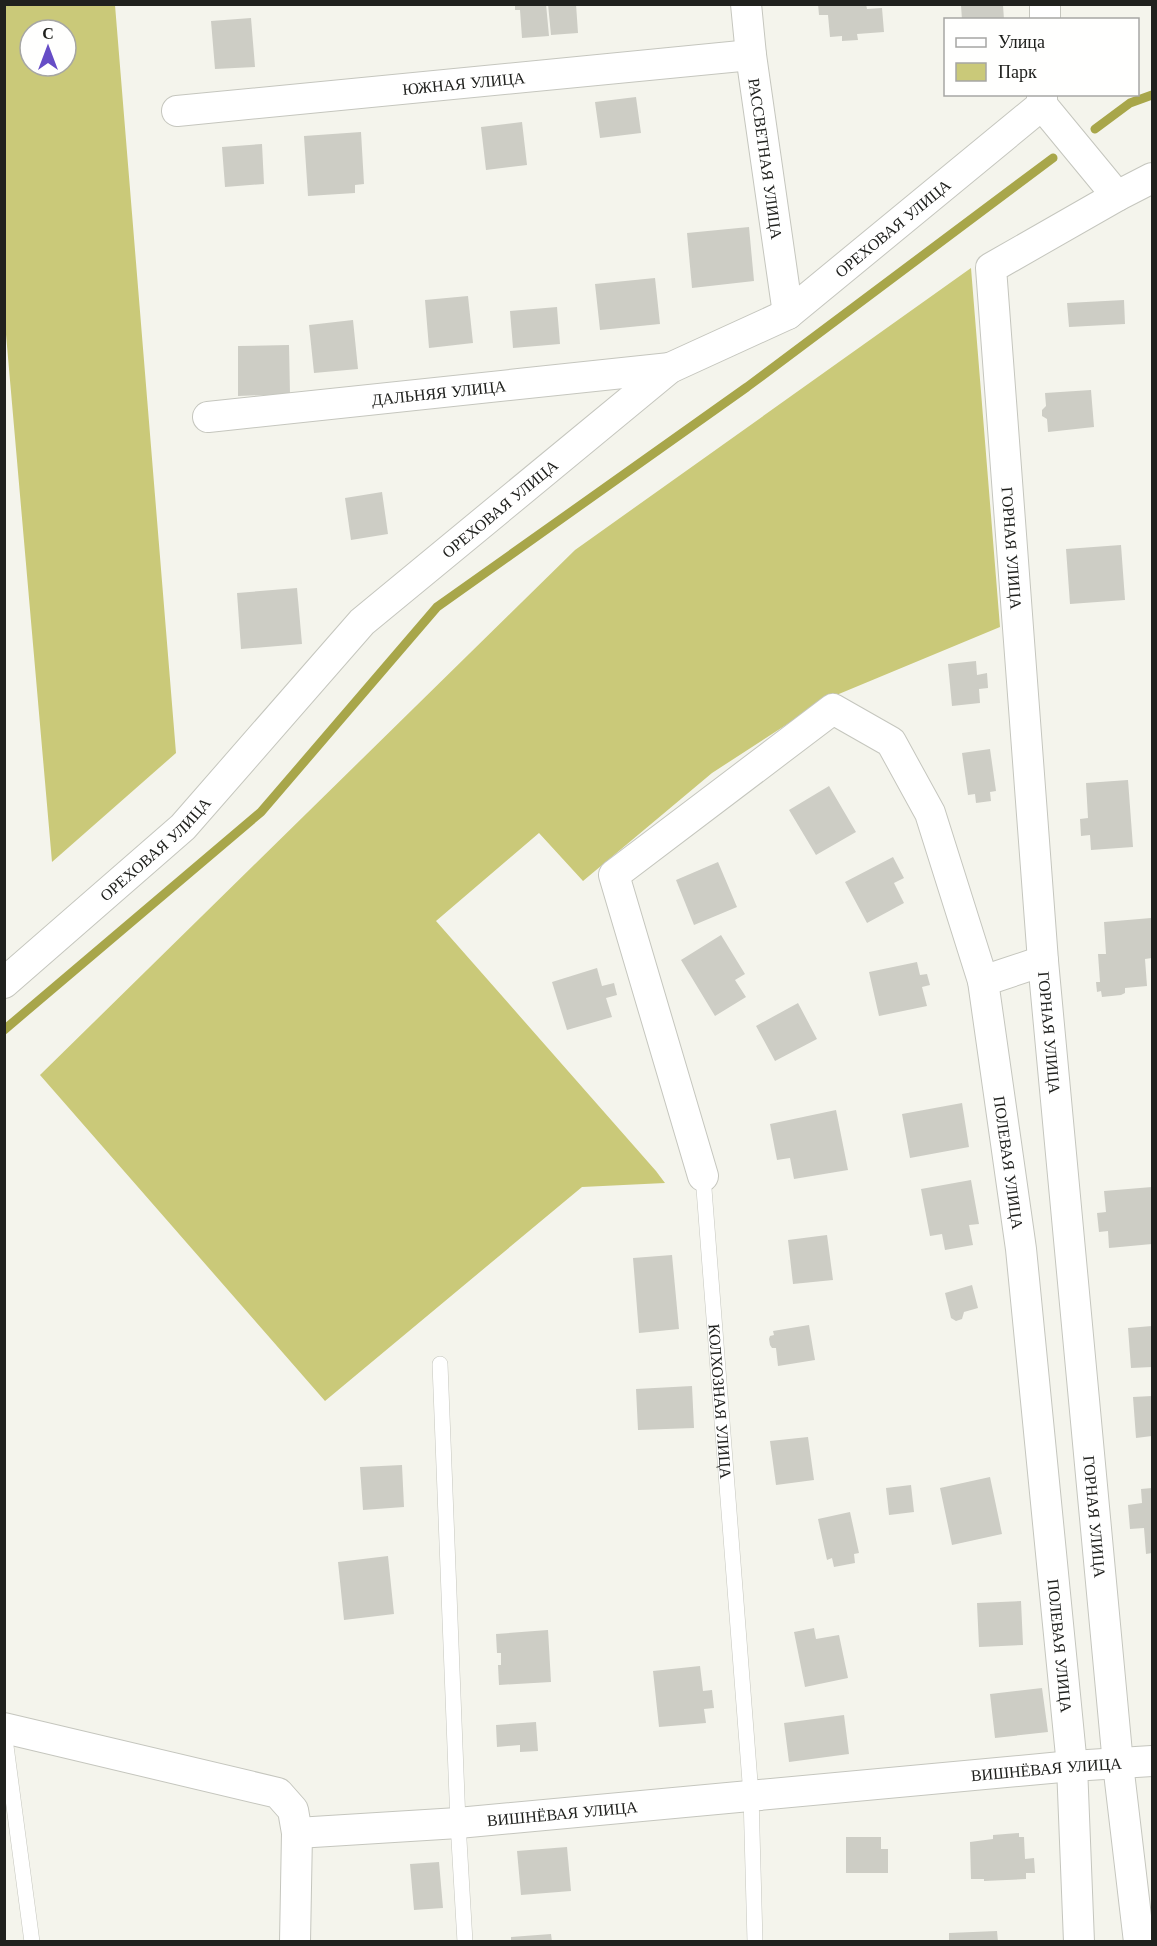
<svg xmlns="http://www.w3.org/2000/svg" width="1157" height="1946" font-family="'Libre Baskerville',serif">
<style>
.green{fill:#cac979;fill-rule:evenodd}
.lines{fill:none;stroke-linecap:round;stroke-linejoin:round}
.stream{stroke:#a8a64a;stroke-width:9}
.building{fill:#cdcdc5}
.service-casing{stroke:#c5c6be;stroke-width:16}
.minor-casing{stroke:#c5c6be;stroke-width:32}
.service{stroke:#fff;stroke-width:15}
.minor{stroke:#fff;stroke-width:30}
.labels{text-anchor:middle;dominant-baseline:central;stroke-width:4.5;stroke-linejoin:round;paint-order:stroke}
.street-label{font-size:16px;fill:#20211e;stroke:#fffffe}
</style>
<rect width="100%" height="100%" fill="#f4f4ec"/>
<path class="green" d="M4,5H115L176,753L52,862L5,323ZM30,30H66V66H30Z
M971,268L1000,627L834,696L789,723L712,773L583,881L539,833L436,921L656,1171L665,1183L582,1187L325,1401L40,1075L575,550Z"/>
<g class="lines">
<path class="stream" d="M1095,129L1130,103L1152,95
M4,1030L261,812L437,607L747,387L1053,158"/>
</g>
<path class="building" d="M515,4H546L549,36L522,38L520,10H515Z
M548,4H576L578,33L551,35Z
M818,4H866L867,9L882,8L884,32L857,34L858,40L842,41V36L830,37L828,15H819Z
M961,5H1003L1004,20H962Z
M251,18L255,67L215,69L211,21Z
M636,97L641,133L600,138L595,102Z
M522,122L527,165L486,170L481,127Z
M361,132L364,184L355,185V193L308,196L304,136Z
M262,144L264,184L225,187L222,147Z
M749,227L754,281L692,288L687,233Z
M655,278L660,324L600,330L595,284Z
M468,296L473,343L429,348L425,300Z
M1124,300L1125,324L1069,327L1067,303Z
M557,307L560,344L513,348L510,311Z
M353,320L358,369L314,373L309,325Z
M289,345L290,394L238,396V346Z
M1091,390L1094,427L1048,432L1047,419L1042,416V410L1046,406L1045,393Z
M382,492L388,534L351,540L345,498Z
M1121,545L1125,600L1070,604L1066,549Z
M297,588L302,644L241,649L237,593Z
M976,661L977,675L987,673L988,688L979,689L980,703L952,706L948,664Z
M990,749L996,791L990,792L991,801L976,803L975,794L968,795L962,753Z
M1128,780L1133,847L1091,850L1090,835L1081,836L1080,819L1088,818L1086,783Z
M829,786L856,832L816,855L789,810Z
M893,857L904,878L894,883L904,903L867,923L845,882Z
M718,862L737,907L694,925L676,880Z
M1151,918L1152,958L1145,959L1147,986L1125,988V993L1121,995L1102,997L1101,991L1097,992L1096,982H1100L1098,954H1106L1104,922Z
M721,935L745,974L735,980L746,997L715,1016L681,960Z
M917,962L920,975L927,974L930,985L922,987L927,1006L879,1016L869,972Z
M597,968L602,986L614,983L617,995L606,998L612,1017L567,1030L552,982Z
M798,1003L817,1039L775,1061L756,1026Z
M962,1103L969,1147L910,1158L902,1114Z
M836,1110L848,1170L794,1179L790,1158L777,1160L770,1124Z
M971,1180L979,1224L969,1225L973,1245L945,1250L942,1234L930,1236L921,1189Z
M1152,1187V1244L1109,1248L1108,1231L1099,1232L1097,1213L1106,1212L1104,1191Z
M827,1235L833,1280L793,1284L788,1240Z
M672,1255L679,1329L639,1333L633,1258Z
M972,1285L978,1308L964,1312L962,1319L956,1321L951,1318L945,1293Z
M809,1325L815,1360L778,1366L776,1348H772L770,1345L769,1339L770,1336L774,1335L773,1331Z
M1152,1326V1367L1131,1368L1128,1328Z
M692,1386L694,1428L638,1430L636,1389Z
M1152,1396V1436L1136,1438L1133,1397Z
M808,1437L814,1480L776,1485L770,1441Z
M402,1465L404,1507L363,1510L360,1467Z
M990,1477L1002,1534L952,1545L940,1488Z
M911,1485L914,1512L889,1515L886,1488Z
M1152,1488V1553L1146,1554L1144,1528L1130,1529L1128,1505L1142,1503L1141,1489Z
M850,1512L859,1553L854,1554L855,1563L834,1567L832,1558L827,1560L818,1519Z
M388,1556L394,1614L344,1620L338,1562Z
M1021,1601L1023,1645L979,1647L977,1603Z
M814,1628L816,1639L839,1635L848,1678L805,1687L794,1632Z
M548,1630L551,1682L499,1685L498,1665H501V1653H497L496,1634Z
M700,1666L703,1691L712,1690L714,1708L704,1709L706,1723L659,1727L653,1671Z
M1042,1688L1048,1732L995,1738L990,1694Z
M844,1715L849,1754L789,1762L784,1723Z
M536,1722L538,1751L520,1752V1745L497,1747L496,1725Z
M1019,1833V1837H1024L1025,1859L1034,1858L1035,1873H1026V1879L984,1881V1879H971L970,1842L993,1839V1835Z
M846,1837H881V1849H888V1873H846Z
M567,1847L571,1891L521,1895L517,1851Z
M439,1862L443,1908L414,1910L410,1864Z
M997,1931L998,1942H949V1933Z
M551,1934L552,1942H511V1937Z"/>
<g class="lines">
<g class="service-casing">
<g id="service">
<path id="s1" d="M703,1176L751,1795L755,1942"/>
<path d="M440,1364L458,1823L465,1942"/>
<path d="M4,1731L32,1942"/>
</g>
</g>
<g class="minor-casing">
<g id="minor">
<path id="s2" d="M746,4L751,55L788,314"/>
<path d="M1045,20V4"/>
<path d="M1042,105L1117,196L1152,178"/>
<path id="s3" d="M177,111L751,55"/>
<path id="s4" d="M1117,196L991,268L1043,961L1118,1764L1139,1942"/>
<path id="s5" d="M208,417L670,368"/>
<path d="M983,981L1043,961"/>
<path id="s6" d="M4,983L183,827L362,622L670,368L788,314L1042,105V94"/>
<path id="s7" d="M703,1176L614,875L833,709L891,742L930,813L983,981L1021,1249L1072,1766L1079,1942"/>
<path d="M4,1728L278,1793L293,1810L297,1833L295,1942"/>
<path id="s8" d="M297,1833L458,1823L1072,1766L1152,1761"/>
</g>
</g>
<use href="#service" class="service"/>
<use href="#minor" class="minor"/>
</g>
<g class="labels">
<g class="street-label">
<text stroke="none"><textPath href="#s3" startOffset="288">ЮЖНАЯ УЛИЦА</textPath></text>
<text stroke="none"><textPath href="#s2" startOffset="156">РАССВЕТНАЯ УЛИЦА</textPath></text>
<text stroke="none"><textPath href="#s6" startOffset="1174">ОРЕХОВАЯ УЛИЦА</textPath></text>
<text stroke="none"><textPath href="#s5" startOffset="232">ДАЛЬНЯЯ УЛИЦА</textPath></text>
<text stroke="none"><textPath href="#s6" startOffset="688">ОРЕХОВАЯ УЛИЦА</textPath></text>
<text stroke="none"><textPath href="#s4" startOffset="426">ГОРНАЯ УЛИЦА</textPath></text>
<text stroke="none"><textPath href="#s6" startOffset="202">ОРЕХОВАЯ УЛИЦА</textPath></text>
<text stroke="none"><textPath href="#s4" startOffset="912">ГОРНАЯ УЛИЦА</textPath></text>
<text stroke="none"><textPath href="#s7" startOffset="1096">ПОЛЕВАЯ УЛИЦА</textPath></text>
<text stroke="none"><textPath href="#s1" startOffset="226">КОЛХОЗНАЯ УЛИЦА</textPath></text>
<text stroke="none"><textPath href="#s4" startOffset="1398">ГОРНАЯ УЛИЦА</textPath></text>
<text stroke="none"><textPath href="#s7" startOffset="1582">ПОЛЕВАЯ УЛИЦА</textPath></text>
<text stroke="none"><textPath href="#s8" startOffset="752">ВИШНЁВАЯ УЛИЦА</textPath></text>
<text stroke="none"><textPath href="#s8" startOffset="266">ВИШНЁВАЯ УЛИЦА</textPath></text>
</g>
</g>
<rect width="1157" height="1946" fill="none" stroke="#20211e" stroke-width="12"/>
<rect x="944" y="18" width="195" height="78" fill="#fffffe" stroke="#a6a6a4" stroke-width="1.5"/>
<rect x="956" y="38" width="30" height="9" fill="#ffffff" stroke="#a6a6a4" stroke-width="1.5"/>
<text x="998" y="48" font-size="18" fill="#20211e">Улица</text>
<rect x="956" y="63" width="30" height="18" fill="#cac979" stroke="#a6a6a4" stroke-width="1.5"/>
<text x="998" y="78" font-size="18" fill="#20211e">Парк</text>
<g transform="translate(48 48)"><circle r="28" fill="#fffffe" stroke="#a6a6a4" stroke-width="1.5"/>
<path d="M0-4.5L10 22L0 15L-10 22Z" fill="#664dc6"/>
<text y="-9" font-size="16" font-weight="bold" text-anchor="middle" fill="#20211e">С</text>
</g>
</svg>
